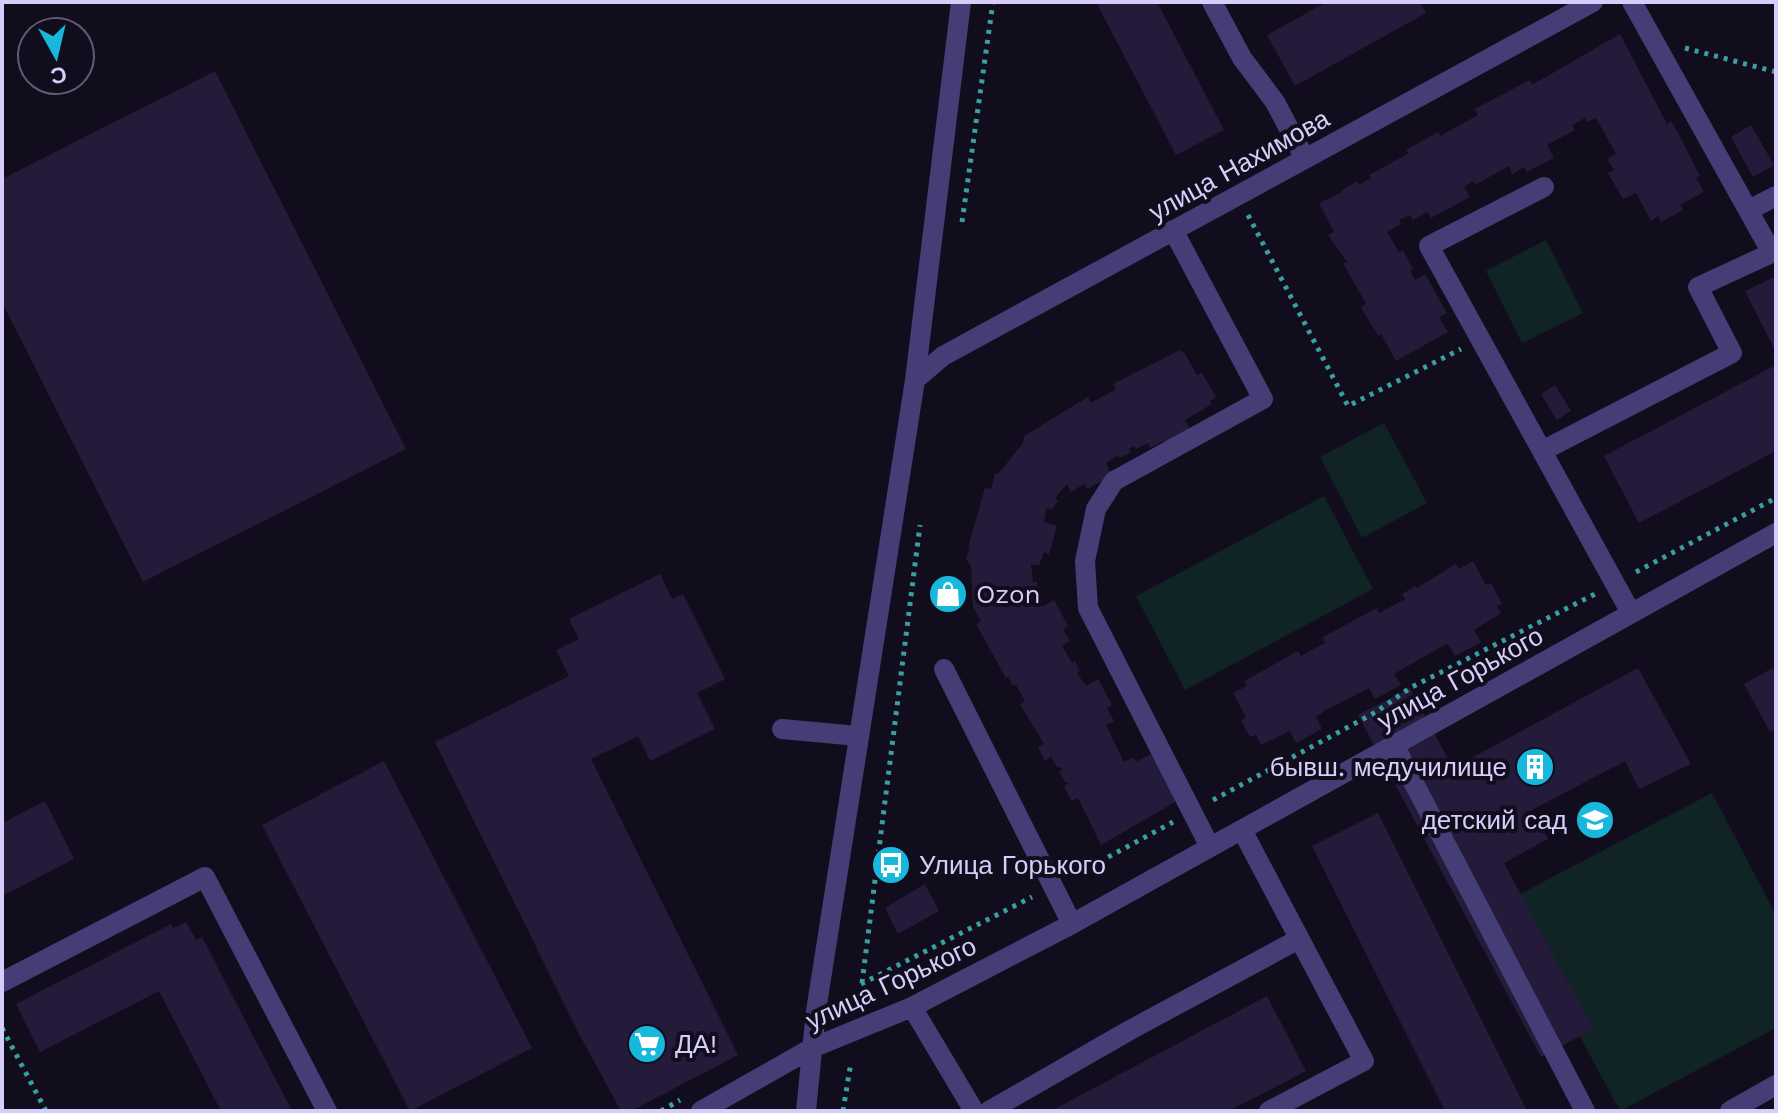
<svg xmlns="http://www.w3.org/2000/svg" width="1778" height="1113" font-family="'Work Sans',sans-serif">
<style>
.green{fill:#112425}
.building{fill:#241b3b}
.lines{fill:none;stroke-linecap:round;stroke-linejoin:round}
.path{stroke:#39a0a2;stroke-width:5;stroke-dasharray:4 6;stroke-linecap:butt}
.minor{stroke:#443d76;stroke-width:20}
.labels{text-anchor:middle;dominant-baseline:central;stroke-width:8;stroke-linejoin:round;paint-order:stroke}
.street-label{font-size:26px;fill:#d6cdfa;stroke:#110d1c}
.poi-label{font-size:26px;fill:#d6cdfa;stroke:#110d1c;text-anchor:start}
</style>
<rect width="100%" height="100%" fill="#110d1c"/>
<path class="green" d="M1546,240L1583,313L1522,343L1486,271Z
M1384,423L1427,503L1362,538L1320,457Z
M1324,496L1373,589L1185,690L1136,596Z
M1712,793L1776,915V1028L1620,1111L1507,901Z"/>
<path class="building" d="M1096,2H1157L1224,130L1176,155Z
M1327,2H1420L1426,13L1295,86L1267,35Z
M1620,34L1667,124L1671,121L1679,135L1700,176L1696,178L1704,192L1680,205L1683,210L1661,222L1658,216L1651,221L1636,193L1623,199L1608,173L1614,170L1607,159L1616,154L1596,118L1587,122L1585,118L1572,125L1575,130L1547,145L1554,158L1527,172L1524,167L1512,174L1509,166L1475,185L1473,181L1464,187L1470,197L1431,218L1427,212L1413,220L1410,215L1399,220L1401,224L1387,232L1399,252L1403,250L1413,269L1410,271L1415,280L1425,274L1447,313L1439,317L1448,332L1396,361L1381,334L1378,336L1361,307L1366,304L1343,263L1347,262L1328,235L1334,232L1319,203L1342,192L1341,191L1357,181L1359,185L1371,178L1369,175L1409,153L1406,150L1438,132L1440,136L1478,115L1475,109L1530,80L1532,85Z
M215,71L406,449L143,582L2,302V179Z
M1751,125L1774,165L1753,177L1731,137Z
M1776,276V352L1745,291Z
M1180,350L1181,353L1184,352L1197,375L1202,373L1216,397L1210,401L1212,404L1185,420L1191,432L1166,446L1163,441L1150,448L1148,443L1136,449L1134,446L1129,449L1131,452L1119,458L1118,455L1106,463L1112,476L1087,489L1084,484L1071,492L1067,484L1055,498L1058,501L1051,510L1048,508L1046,510L1044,522L1057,526L1049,554L1044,552L1039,566L1031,564L1033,582H1037V595L1042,607L1054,600L1068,626L1063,629L1070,641L1062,646L1072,663L1075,661L1080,672L1077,673L1079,676L1086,686L1098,679L1112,705L1107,708L1114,721L1106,725L1124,762L1134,757L1136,762L1151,754L1153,757L1158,754L1177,801L1101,845L1078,798L1071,801L1064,786L1070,783H1066L1059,772L1062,770L1061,767L1058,768L1051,757L1045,761L1038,747L1044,744L1020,704L1025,701L1016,685L1013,686L1008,677L1006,678L976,624L981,621L973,607L971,566L966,559L970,548L968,547L985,488L991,489L995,473L998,474L1023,443L1024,436L1088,397L1091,403L1116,389L1113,384Z
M1776,365V451L1639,523L1604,456Z
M1555,385L1571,411L1557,420L1541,394Z
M1473,561L1486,585L1491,583L1502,604L1497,606L1501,613L1474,630L1481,642L1455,656L1448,644L1439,648L1394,674L1401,685L1375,699L1369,688L1326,710L1316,717L1322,729L1296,743L1290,731L1261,745L1256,735L1250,737L1241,720L1246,717L1233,693L1247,686L1244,681L1298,651L1301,656L1325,643L1323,637L1377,608L1379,613L1405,599L1402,594L1416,586L1417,588L1456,564L1459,569Z
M660,574L672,599L683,594L725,679L697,693L715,729L650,761L638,736L591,759L738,1055L631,1111H621L577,1030L435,742L569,676L556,650L579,639L569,619Z
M1776,666V729L1770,732L1744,684Z
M1638,668L1691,764L1639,789L1625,761L1532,810L1548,839L1504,863L1593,1029L1541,1057L1358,715L1410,688L1453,768Z
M384,761L532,1048L410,1111L262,825Z
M45,801L74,859L2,896V823Z
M1378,813L1527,1111H1445L1312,846Z
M925,884L939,911L898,934L885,908Z
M186,922L196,940L202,937L292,1111H221L159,991L40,1052L16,1004L171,924L173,928Z
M1267,996L1306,1071L1229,1111H1051Z"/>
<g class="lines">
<path class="path" d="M1685,48L1776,72
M1248,215L1348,406L1461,349
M962,222L993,2
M1636,572L1776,498
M1213,800L1376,712L1410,688L1595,594
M1073,876L1173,822
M862,983L920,525
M861,984L1032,897
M2,1028L46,1111
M661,1111L680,1100
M843,1111L851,1062"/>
<path class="minor" d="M1212,2L1242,58L1275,102L1305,159
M1632,2L1772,253
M1749,210L1776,196
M1173,230L1263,399L1114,481L1096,509L1085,561L1088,608L1210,847
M915,380L943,356L1593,2
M1542,451L1429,246L1544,187
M1631,613L1542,451L1732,353L1698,287L1776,251
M944,669L1072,924
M782,729L858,736
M1394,745L1585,1111
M1242,830L1364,1061L1269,1111
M2,982L205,877L327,1111
M912,1007L974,1111
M701,1111L812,1048L912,1007L1072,924L1776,533
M806,1111L816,1011L915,380L961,2
M989,1111L1130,1030L1299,939
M1730,1111L1776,1085"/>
</g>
<defs>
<g id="shop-disc" transform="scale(2)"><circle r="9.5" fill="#17b8dc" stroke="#110d1c"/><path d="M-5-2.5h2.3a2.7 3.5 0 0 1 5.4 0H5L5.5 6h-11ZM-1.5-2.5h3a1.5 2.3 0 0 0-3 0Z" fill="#fff"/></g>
<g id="building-disc" transform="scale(2)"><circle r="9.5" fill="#17b8dc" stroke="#110d1c"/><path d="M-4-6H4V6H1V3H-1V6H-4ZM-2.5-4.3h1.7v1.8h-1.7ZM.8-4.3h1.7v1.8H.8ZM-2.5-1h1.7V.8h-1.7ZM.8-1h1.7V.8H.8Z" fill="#fff"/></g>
<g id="school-disc" transform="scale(2)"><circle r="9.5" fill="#17b8dc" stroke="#110d1c"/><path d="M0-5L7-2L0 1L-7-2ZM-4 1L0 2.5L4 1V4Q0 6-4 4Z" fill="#fff"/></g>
<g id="bus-disc" transform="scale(2)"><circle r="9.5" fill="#17b8dc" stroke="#110d1c"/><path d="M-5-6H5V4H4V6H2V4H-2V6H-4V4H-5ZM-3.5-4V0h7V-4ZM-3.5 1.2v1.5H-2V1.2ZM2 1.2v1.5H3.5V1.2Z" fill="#fff"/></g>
<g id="supermarket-disc" transform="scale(2)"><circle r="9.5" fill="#17b8dc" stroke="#110d1c"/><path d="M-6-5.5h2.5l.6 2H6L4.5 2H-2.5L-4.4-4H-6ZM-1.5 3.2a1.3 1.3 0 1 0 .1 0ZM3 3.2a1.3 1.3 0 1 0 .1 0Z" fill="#fff"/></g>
</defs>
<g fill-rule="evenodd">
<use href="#shop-disc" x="948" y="594"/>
<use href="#building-disc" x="1535" y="767"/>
<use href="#school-disc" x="1595" y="820"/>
<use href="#bus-disc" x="891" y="865"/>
<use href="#supermarket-disc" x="647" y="1044"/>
</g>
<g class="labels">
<g class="street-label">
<text transform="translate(1239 165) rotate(-29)">улица Нахимова</text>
<text transform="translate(1460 678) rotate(-29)">улица Горького</text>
<text transform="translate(891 983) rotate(-25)">улица Горького</text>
</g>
<g class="poi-label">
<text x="976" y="594">Ozon</text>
<text x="1507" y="767" text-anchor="end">бывш. медучилище</text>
<text x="1567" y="820" text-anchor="end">детский сад</text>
<text x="919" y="865">Улица Горького</text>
<text x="675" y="1044">ДА!</text>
</g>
</g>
<rect width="1778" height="1113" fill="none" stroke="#d6cdfa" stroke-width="8"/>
<g transform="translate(56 56) rotate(172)"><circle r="38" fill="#110d1c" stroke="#605a75" stroke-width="2"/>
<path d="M0-6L14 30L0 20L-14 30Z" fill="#17b8dc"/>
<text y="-12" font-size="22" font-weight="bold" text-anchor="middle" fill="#d6cdfa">С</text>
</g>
</svg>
